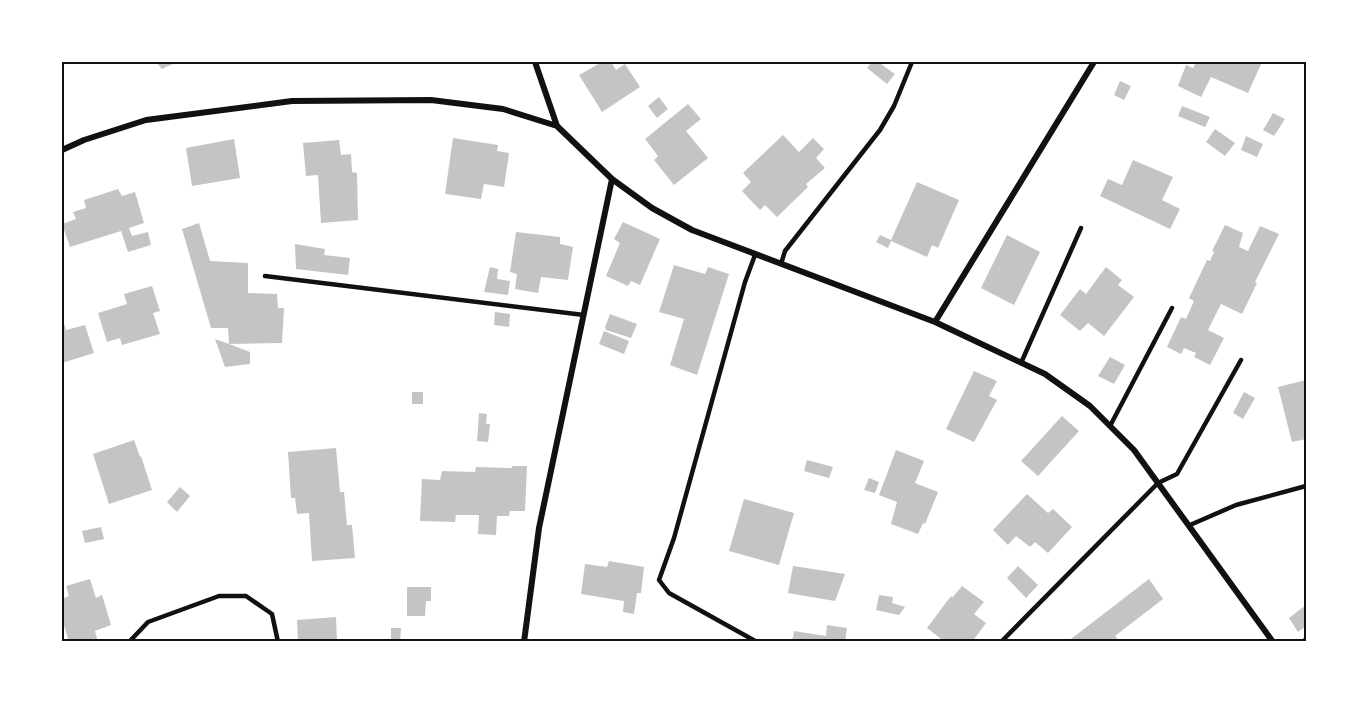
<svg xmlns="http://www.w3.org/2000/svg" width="1368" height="703" font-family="'Space Grotesk',sans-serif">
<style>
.building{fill:#c4c4c4}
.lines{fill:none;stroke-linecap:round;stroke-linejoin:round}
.service{stroke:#111;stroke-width:4.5}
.minor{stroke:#111;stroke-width:6}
.neatline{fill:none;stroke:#111;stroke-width:2}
</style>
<rect width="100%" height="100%" fill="#fff"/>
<path class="building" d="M156,62H177L162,69Z
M602,62H611L616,70L625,64L640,87L602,112L579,75Z
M872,62H878L895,74L887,84L867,68Z
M1196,62H1262L1248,93L1211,77L1201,97L1178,86L1186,65L1193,68Z
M1120,81L1131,86L1124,100L1114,95Z
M659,97L668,109L657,118L648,106Z
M688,104L701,119L686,131L708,158L674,185L654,160L658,156L645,139Z
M1182,106L1210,117L1205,127L1178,116Z
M1273,113L1285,119L1274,136L1263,130Z
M1215,129L1235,143L1225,156L1206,142Z
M783,135L799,152L813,138L824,149L816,158L825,168L806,184L808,187L777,217L765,205L760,210L742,191L751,182L743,173Z
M1246,136L1263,144L1257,157L1241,150Z
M453,138L498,145L497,151L509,153L504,187L484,184L481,199L445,194Z
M234,139L240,178L192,186L186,148Z
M339,140L341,155L351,154L352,172L357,173L358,220L321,223L318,175L306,176L303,143Z
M1133,160L1173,177L1162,200L1180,209L1170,229L1100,196L1108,179L1122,185Z
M917,182L959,200L938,248L932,245L927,257L891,241L888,248L876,242L880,235L891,240Z
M118,189L122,196L135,192L144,223L129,228L132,236L148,232L151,245L128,252L121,231L70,247L62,224L76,219L73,212L86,208L84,200Z
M623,222L660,239L640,285L631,281L628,286L606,276L620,243L614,239Z
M199,223L210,261L248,263V293L277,294L278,308H284L282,343L229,344L250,352V364L225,367L215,339L229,344L228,328H211L182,229Z
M1225,225L1243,233L1239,247L1248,251L1260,226L1279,234L1255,282L1257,283L1242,314L1221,304L1208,330L1224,338L1210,365L1194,357L1196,353L1184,348L1181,354L1167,347L1181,317L1186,319L1194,301L1189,298L1207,260L1210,261L1214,252L1212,251Z
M516,232L560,237V244L573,247L568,280L541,277L538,293L515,289L517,274L510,272Z
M1007,235L1040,252L1014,305L981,288Z
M295,244L325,249L324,255L350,258L348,275L296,269Z
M674,265L705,274L708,267L729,274L697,375L670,365L684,319L659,312Z
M490,267L498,269L497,279L510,281L508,295L484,292Z
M1106,267L1122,280L1118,285L1134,297L1104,336L1088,323L1080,331L1060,315L1080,289L1086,294Z
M152,286L160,311L153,313L160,334L122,345L120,338L107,342L98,313L127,304L124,294Z
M495,312L510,314L509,327L494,325Z
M610,314L637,324L631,338L606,330L605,327Z
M62,317L66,330L85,325L94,353L62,363Z
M604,331L629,341L624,354L599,344Z
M1110,357L1125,365L1114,384L1098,376Z
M974,371L997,381L989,396L997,400L974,442L946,429Z
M1306,380V439L1292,442L1278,387Z
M412,392H423V404H412Z
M1244,392L1255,398L1243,419L1233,413Z
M479,413L487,414L486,424H490L488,442L477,441Z
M1062,416L1079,431L1038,476L1021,461Z
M134,440L140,457L141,456L152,490L109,504L93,454Z
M336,448L340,492H344L347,525H352L355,558L312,561L309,513L297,514L295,498H291L288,452Z
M896,450L924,461L915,483L938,492L925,524L923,523L918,534L891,524L897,502L879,495Z
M807,460L833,467L829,478L804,471Z
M512,466H527L525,511H510L509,516H497L496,535L478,534L479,515H456L455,522L420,521L422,479L440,480L442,471L475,472L476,467L512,468Z
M869,478L879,482L875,493L864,490Z
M180,487L190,496L177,512L167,502Z
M1027,494L1048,513L1053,509L1072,527L1048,553L1035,542L1030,547L1016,536L1008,545L993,530Z
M744,499L794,513L779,565L729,551Z
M101,527L104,539L85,543L82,531Z
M609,561L644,567L641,593H637L634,614L623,612L624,601L581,594L585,564L607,567Z
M793,566L845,574L835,601L788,593Z
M1018,566L1038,585L1026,598L1007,578Z
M90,579L96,598L102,595L111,625L95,631L98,642H69L62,619V599L69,596L66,586Z
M1149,579L1163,599L1115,636L1120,642H1067Z
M962,586L984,602L974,614L986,623L972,642H945L927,628L951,596L952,598Z
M407,587H431V601H426L425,616H407Z
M879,595L893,597L892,603L905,607L899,615L876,610Z
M1306,605V626L1298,632L1289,618Z
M336,617L337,642H298L297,620Z
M827,625L847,628L845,642H792L794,631L826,636Z
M391,628H401L400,642H391Z"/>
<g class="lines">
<path class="service" d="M755,255L745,282L674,538L659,580L669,593L757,642
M781,264L785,251L880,130L894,106L912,62
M265,276L584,315
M1021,363L1081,228
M1110,426L1172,308
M1190,525L1236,505L1306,486
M129,642L148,622L219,596H246L272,614L278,642
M1001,642L1158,483L1177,474L1241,360
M1303,642L1306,639"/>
<path class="minor" d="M535,62L557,126
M62,150L84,140L146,120L292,101L431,100L503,109L557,126L612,179L652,208L692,230L935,322L1045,374L1090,406L1134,450L1273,642
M935,322L1094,62
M524,642L539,528L612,179"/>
</g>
<rect width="1368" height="703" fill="none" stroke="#ffffff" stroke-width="126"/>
<rect x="63" y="63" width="1242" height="577" class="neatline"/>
</svg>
